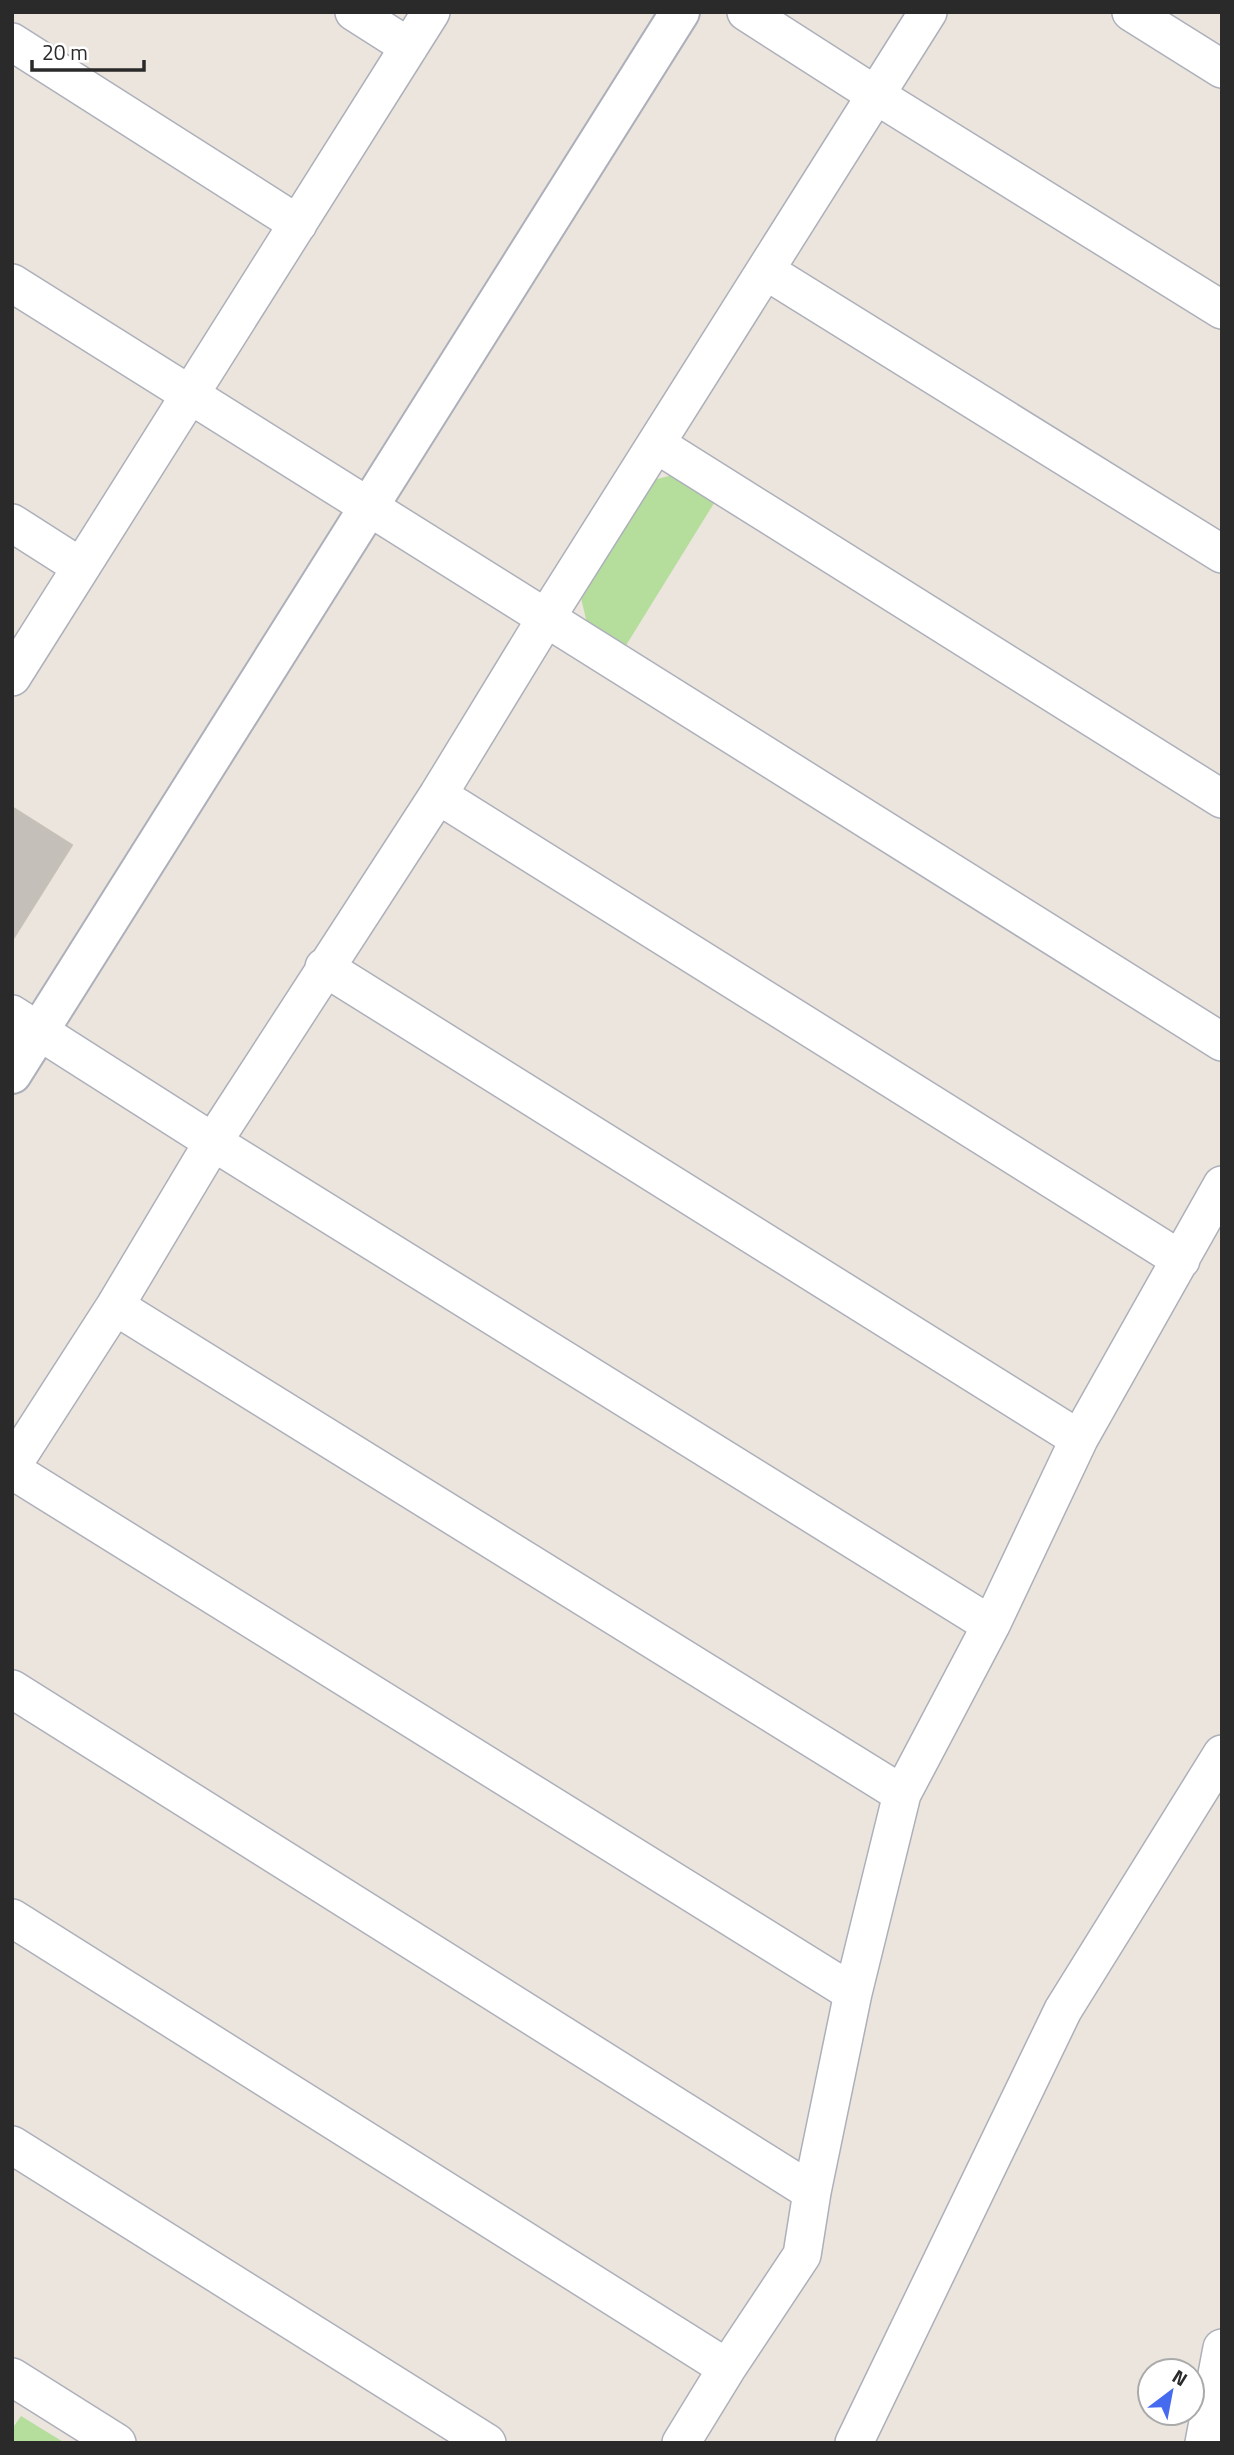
<svg xmlns="http://www.w3.org/2000/svg" width="1234" height="2455" font-family="'Titillium Web',sans-serif">
<style>
.green{fill:#b5de9d}
.building{fill:#c4bfb8;stroke:#c6c0b7;stroke-width:2}
.lines{fill:none;stroke-linecap:round;stroke-linejoin:round}
.minor-casing{stroke:#adb0ba;stroke-width:40}
.tertiary-casing{stroke:#adb0ba;stroke-width:42}
.minor{stroke:#fff;stroke-width:37}
.tertiary{stroke:#fff;stroke-width:38}
</style>
<rect width="100%" height="100%" fill="#ebe5dd"/>
<path class="green" d="M677,474L716,500L625,647L587,623L580,594L653,480Z
M21,2416L65,2443H12V2429Z"/>
<path class="building" d="M12,807L72,845L13,939H12Z"/>
<g class="lines">
<g class="minor-casing">
<path id="minor" d="M354,12L409,47
M746,12L874,94L1222,310
M1131,12L1222,69
M12,42L298,224
M766,271L1222,554
M12,283L1222,1042
M656,444L1222,799
M12,523L81,567
M12,677L431,12
M438,795L1181,1260
M324,967L1079,1439
M12,1014L213,1142L991,1625
M115,1306L902,1794
M12,1466L115,1306L213,1142L438,795L546,618L928,12
M12,1470L853,1993
M12,1689L812,2192
M12,1918L727,2368
M12,2145L487,2443
M12,2377L117,2443
M681,2443L727,2368L802,2255L812,2192L853,1993L902,1794L991,1625L1079,1439L1222,1185
M854,2443L1063,2010L1222,1754
M1204,2443L1222,2348"/>
</g>
<g class="tertiary-casing">
<path id="tertiary" d="M12,1074L680,12"/>
</g>
<use href="#minor" class="minor"/>
<use href="#tertiary" class="tertiary"/>
</g>
<rect width="1234" height="2455" fill="none" stroke="#2a2a2a" stroke-width="28"/>
<g transform="translate(1171 2392) rotate(32)"><circle r="33" fill="#ffffff" stroke="#aaaaaa" stroke-width="2"/>
<path d="M0-5L12 26L0 18L-12 26Z" fill="#476bee"/>
<text y="-10" font-size="19" font-weight="bold" text-anchor="middle" fill="#2a2a2a">N</text>
</g>
<path d="M32 60v10h112v-10" fill="none" stroke="#2a2a2a" stroke-width="3.5"/>
<text x="42" y="60" font-size="21" fill="#2a2a2a" stroke="#ffffff" stroke-width="5" paint-order="stroke">20 m</text>
</svg>
